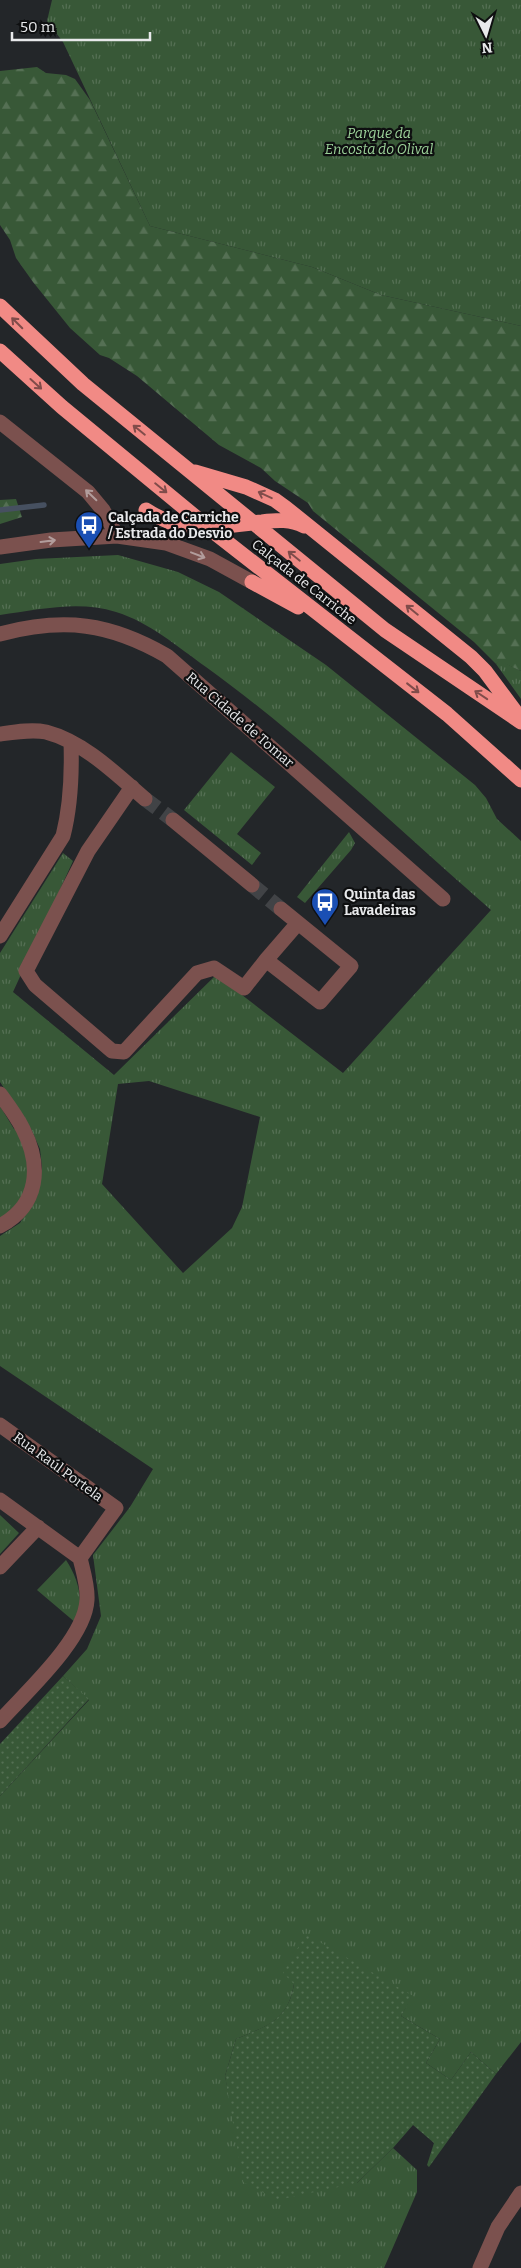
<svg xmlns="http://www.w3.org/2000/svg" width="521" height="2268" font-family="Bitter,serif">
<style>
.grass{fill:url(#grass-tufts);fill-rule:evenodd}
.forest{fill:url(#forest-firs)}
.garden{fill:url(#garden-dots)}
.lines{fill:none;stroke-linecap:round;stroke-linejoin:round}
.stream{stroke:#465060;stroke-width:5.5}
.street-tunnel{stroke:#414346;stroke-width:15;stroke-dasharray:15 8;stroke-linecap:butt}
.street{stroke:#7b514e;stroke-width:15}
.highway{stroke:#f18a85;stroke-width:15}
.oneway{stroke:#804c4a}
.oneway2{stroke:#b29d9c}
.labels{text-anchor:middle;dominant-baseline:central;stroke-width:4.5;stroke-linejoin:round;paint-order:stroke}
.park-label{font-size:14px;font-style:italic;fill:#9cd299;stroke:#0e0f10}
.poi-label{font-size:14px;font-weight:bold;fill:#e8e9eb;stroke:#0e0f10;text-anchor:start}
.street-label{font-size:14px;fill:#e8e9eb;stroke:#0e0f10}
</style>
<defs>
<pattern id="grass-tufts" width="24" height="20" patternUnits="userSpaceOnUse" patternTransform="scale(1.25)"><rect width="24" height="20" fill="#385837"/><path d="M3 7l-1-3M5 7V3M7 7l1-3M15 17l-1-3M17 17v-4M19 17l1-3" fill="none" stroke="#557054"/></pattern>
<pattern id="forest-firs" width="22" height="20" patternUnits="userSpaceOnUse" patternTransform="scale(1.25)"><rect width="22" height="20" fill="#385837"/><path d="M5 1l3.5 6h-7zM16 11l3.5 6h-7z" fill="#557054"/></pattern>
<pattern id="garden-dots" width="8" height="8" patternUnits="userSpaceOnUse" patternTransform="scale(1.25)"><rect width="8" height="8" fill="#385837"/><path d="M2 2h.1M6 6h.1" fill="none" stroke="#557054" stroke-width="1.8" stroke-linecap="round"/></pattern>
</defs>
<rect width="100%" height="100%" fill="#232629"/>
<path class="grass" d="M52,0H521V326L381,295L312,267L150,226L63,42L47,21Z
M118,555L178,572L219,592L326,665L475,785L486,798L497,819L521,841V2042L496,2074L471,2052L451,2080L426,2063L440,2039L401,2016L412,1996L294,1984C288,2021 267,2026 236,2039L225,2076L232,2110L357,2183L393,2148L417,2170V2192L384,2268H0V1796L89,1700L63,1676L87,1649L101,1616L93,1555L130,1507L153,1469L0,1366V1236L20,1223L37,1197L42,1167L40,1149L31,1129L0,1082V953L63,853L73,861L13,992L114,1075L216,975L343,1073L491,910C397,828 307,740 206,667C178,647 149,622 116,612C78,600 38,610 0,615V564L36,559ZM149,1081L260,1117L242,1207L232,1228L183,1273L102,1184L118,1084Z
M499,660L521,671V699L496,664Z
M231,752L275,787L237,834L261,853L252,865L184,810Z
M349,832L355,843L351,850L305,903L297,897Z
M0,1106L14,1129L23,1130L32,1191L0,1226Z
M0,1515L19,1533L0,1554Z
M66,1560C78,1578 85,1601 76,1623L37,1590Z"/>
<path class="forest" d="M37,67L46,73L66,75L75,79L90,100L150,226L312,267L381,295L521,326V671L499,661L496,664L474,642L313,511L308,503L275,481L261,468L219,445L137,376L109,358L100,355L70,328L33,282L16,258L10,240L0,225V71Z
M16,499L22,517L0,524V500Z"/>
<path class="garden" d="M63,1676L89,1699L0,1796V1744Z
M306,1934L413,1996L401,2016L440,2039L426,2063L451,2080L471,2052L496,2074L429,2167L427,2165L434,2143L413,2125L393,2148L357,2183L277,2200L243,2182L225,2076L236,2039C266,2026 288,2021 294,1984L283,1973Z"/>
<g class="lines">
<path class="stream" d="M0,510L44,505"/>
<path class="street-tunnel" d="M145,799L173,820
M252,885L281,909"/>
<path class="street" d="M0,422L88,492L103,510L117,536
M0,547L51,540L117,536L166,543L210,559L252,582
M0,634C64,617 110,623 167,656L443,899
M0,734C14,732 32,729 46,732C84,742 116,774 145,799
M132,787L88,851L26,971L35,985L112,1051L124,1052L197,973L214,968L244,988L266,960
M173,820L252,885
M281,909L351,966L320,1002L266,960L298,923
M0,936L63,836C71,805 72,773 71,742
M0,1094C8,1105 17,1117 23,1129C42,1166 39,1205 0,1226
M0,1425L116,1508L80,1558
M0,1500L80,1558C83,1571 88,1586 87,1600C85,1639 26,1692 0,1721
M0,1567L38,1527
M480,2268L498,2227L521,2193"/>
<path class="highway" d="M0,306L83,384L385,630L521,722
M0,351L62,407L210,529L447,714L521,780
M195,472L246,487L275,500L286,508L471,657L485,671L517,714
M146,510C187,537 217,526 262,522C277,520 291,519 304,526
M252,582L298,607"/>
</g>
<defs><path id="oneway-shaft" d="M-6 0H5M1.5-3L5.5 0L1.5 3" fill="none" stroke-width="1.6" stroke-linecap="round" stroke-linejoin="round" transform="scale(1.25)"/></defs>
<g class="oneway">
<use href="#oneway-shaft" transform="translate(17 323) rotate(-135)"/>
<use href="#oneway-shaft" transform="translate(36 384) rotate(42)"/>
<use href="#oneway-shaft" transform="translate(139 430) rotate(-141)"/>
<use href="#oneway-shaft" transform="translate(161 488) rotate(39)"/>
<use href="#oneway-shaft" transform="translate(265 495) rotate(-155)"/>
<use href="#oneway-shaft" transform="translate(294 556) rotate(-141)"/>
<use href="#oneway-shaft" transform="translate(412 610) rotate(-141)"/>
<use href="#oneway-shaft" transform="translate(413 688) rotate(38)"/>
<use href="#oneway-shaft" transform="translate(481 695) rotate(-146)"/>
</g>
<g class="oneway2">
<use href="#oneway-shaft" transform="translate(91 495) rotate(-136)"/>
<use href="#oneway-shaft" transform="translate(48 541) rotate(-7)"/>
<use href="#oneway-shaft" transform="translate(198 555) rotate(21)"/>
</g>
<defs>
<g id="bus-pin" transform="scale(1.4375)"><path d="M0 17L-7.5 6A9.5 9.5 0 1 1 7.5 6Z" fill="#1a4fb4" stroke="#0e0f10"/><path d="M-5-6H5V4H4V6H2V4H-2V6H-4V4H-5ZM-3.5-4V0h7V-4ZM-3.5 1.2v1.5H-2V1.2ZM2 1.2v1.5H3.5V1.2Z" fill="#fff"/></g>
</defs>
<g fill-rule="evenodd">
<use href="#bus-pin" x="89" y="525"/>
<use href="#bus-pin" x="325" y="902"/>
</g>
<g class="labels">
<g class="park-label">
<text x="379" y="133">Parque da<tspan x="379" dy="16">Encosta do Olival</tspan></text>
</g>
<g class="poi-label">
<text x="108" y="517">Calçada de Carriche<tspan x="108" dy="16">/ Estrada do Desvio</tspan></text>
<text x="344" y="894">Quinta das<tspan x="344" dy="16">Lavadeiras</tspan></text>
</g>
<g class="street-label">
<text transform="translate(304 582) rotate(38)">Calçada de Carriche</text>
<text transform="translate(240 720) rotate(41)">Rua Cidade de Tomar</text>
<text transform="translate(58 1467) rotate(36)">Rua Raúl Portela</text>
</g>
</g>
<g transform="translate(486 35) rotate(175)" stroke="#0e0f10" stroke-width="4" paint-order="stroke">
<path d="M0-4L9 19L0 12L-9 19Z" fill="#e8e9eb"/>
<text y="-8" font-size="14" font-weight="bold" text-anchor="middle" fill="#e8e9eb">N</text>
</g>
<path d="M12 32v8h138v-8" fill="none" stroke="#e8e9eb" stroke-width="2.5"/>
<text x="20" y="32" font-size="15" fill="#e8e9eb" stroke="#0e0f10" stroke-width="4" paint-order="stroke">50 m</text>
</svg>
